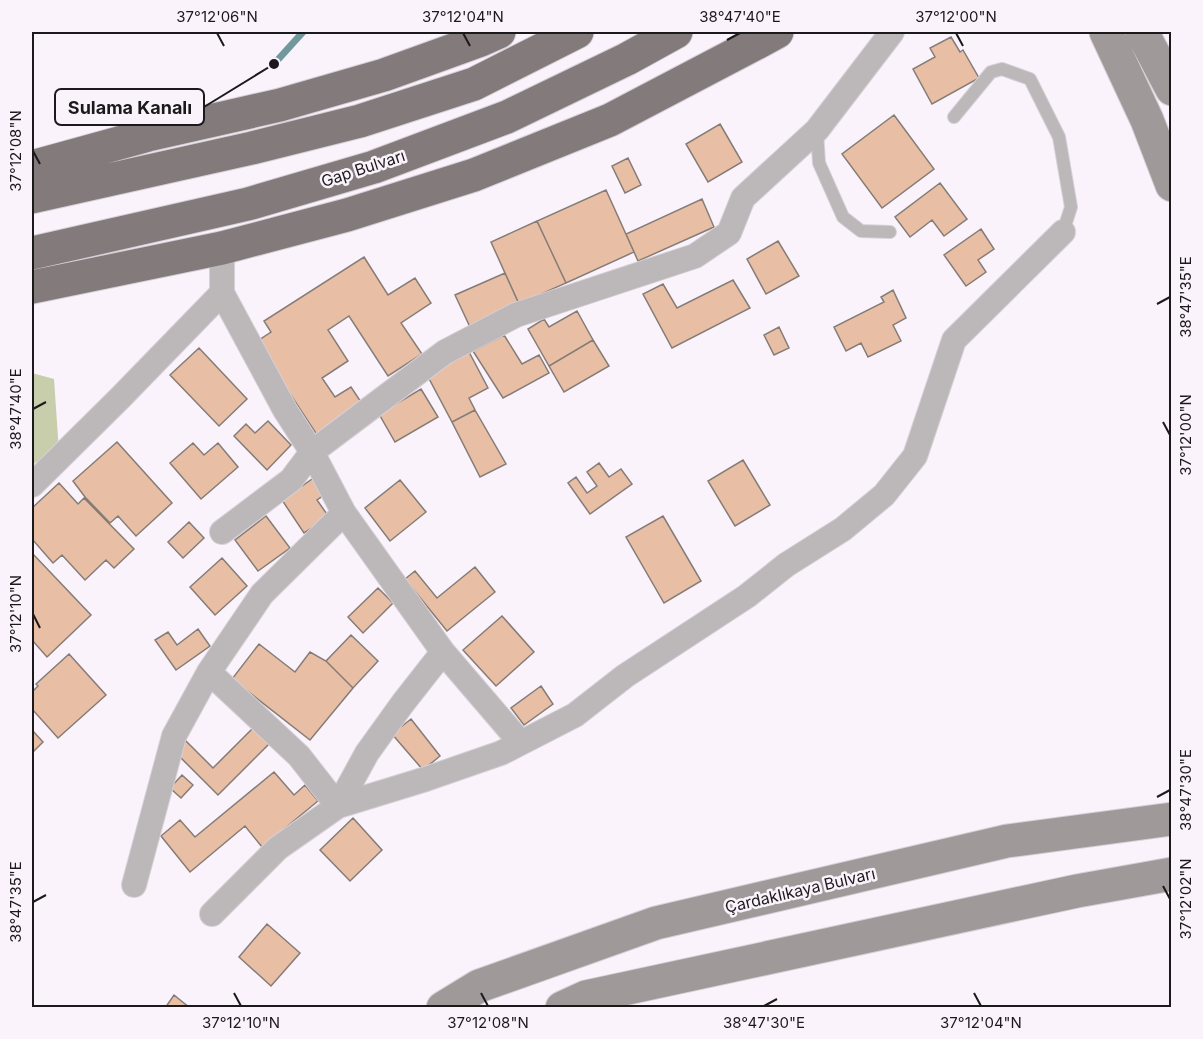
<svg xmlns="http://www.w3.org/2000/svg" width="1203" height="1039" font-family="Inter,sans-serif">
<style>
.green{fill:#c8ceab}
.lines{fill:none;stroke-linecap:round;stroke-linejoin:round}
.stream{stroke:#71989d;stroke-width:7}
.building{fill:#e8bfa5;stroke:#857c77;stroke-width:1.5}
.service-casing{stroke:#d6d0d7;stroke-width:14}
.minor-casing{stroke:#d6d0d7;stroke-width:26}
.secondary-casing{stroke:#d6d0d7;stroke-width:35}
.trunk-casing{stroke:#d6d0d7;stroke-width:35}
.service{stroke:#bcb7b8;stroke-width:12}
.minor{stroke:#bcb7b8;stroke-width:24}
.secondary{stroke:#a0999a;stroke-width:33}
.trunk{stroke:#827a7b;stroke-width:33}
.ticks{fill:none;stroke:#1c191c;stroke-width:2}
.labels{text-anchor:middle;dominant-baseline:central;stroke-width:5;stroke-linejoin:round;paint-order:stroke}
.street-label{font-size:16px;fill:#1c191c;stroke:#faf3fb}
.leader{fill:none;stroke:#1c191c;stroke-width:2}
.callout-dot{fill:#1c191c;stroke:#faf3fb;stroke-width:2}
.callout{fill:#faf3fb;stroke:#1c191c;stroke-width:2}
.callout-label{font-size:18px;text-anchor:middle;font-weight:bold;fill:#1c191c}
.neatline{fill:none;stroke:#1c191c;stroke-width:2}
.ticks-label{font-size:15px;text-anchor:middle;fill:#1c191c}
</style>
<rect width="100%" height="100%" fill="#faf3fb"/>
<path class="green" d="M32,373L54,379L59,452L43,465L36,462L32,466Z"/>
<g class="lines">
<path class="stream" d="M274,64L303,32"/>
</g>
<path class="building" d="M951,37L960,52L963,50L979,78L932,104L913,69L935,57L930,48Z
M894,115L934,169L882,208L842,154Z
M720,124L742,162L708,182L686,144Z
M628,158L641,185L625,193L612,166Z
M940,183L967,219L944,236L932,220L910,237L895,217Z
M606,190L634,252L566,283L537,221Z
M702,199L714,227L638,261L626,234Z
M537,221L566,283L519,304L491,242Z
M981,229L994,249L978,260L986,272L966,286L944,255Z
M778,241L799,276L766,294L747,259Z
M364,257L388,295L415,278L431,303L401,323L422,354L388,376L349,316L328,330L348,361L322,378L335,397L351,387L365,408L319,438L256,342L271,332L264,321Z
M505,273L519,304L470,327L455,295Z
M733,280L750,308L672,348L643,294L663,284L677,308Z
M893,290L906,318L893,325L901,341L868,357L861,343L846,351L834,327L884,302L881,297Z
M577,311L593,340L549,366L528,329L544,319L549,327Z
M779,327L789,348L774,355L764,335Z
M504,335L522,364L539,355L549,373L503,398L473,351Z
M593,340L609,366L564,392L549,366Z
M199,348L247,399L219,426L170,375Z
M468,350L488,388L469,398L475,410L452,422L425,371Z
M421,389L438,417L395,442L379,414Z
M475,410L506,464L480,477L452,422Z
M268,421L291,445L267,470L234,436L246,424L255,433Z
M117,442L172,503L136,536L118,516L110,523L85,497L73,481Z
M193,443L204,455L218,443L238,467L201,499L170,463Z
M743,460L770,505L735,526L708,481Z
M599,463L609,477L621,469L632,484L590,514L568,483L576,477L587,493L597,486L587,472Z
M315,477L327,493L317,500L329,517L304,533L282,500Z
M400,480L426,512L390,541L365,508Z
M59,483L78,504L84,498L134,549L114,568L106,560L85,580L62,555L53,563L32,539V508Z
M266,516L290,548L258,571L235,540Z
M663,516L701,581L664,603L626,537Z
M189,522L204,538L183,558L168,542Z
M32,553L91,615L47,657L32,640Z
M222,558L247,586L215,615L190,587Z
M475,567L495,592L447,631L405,579L415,571L437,598Z
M378,588L393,603L363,633L348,617Z
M502,616L534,652L496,686L463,650Z
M198,629L210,646L176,670L155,640L168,632L177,645Z
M351,635L378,661L353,688L326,661Z
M259,644L295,672L310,652L326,661L353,688L310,740L232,679Z
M69,654L106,695L58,738L32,709V692L38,686L36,684Z
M541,686L553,704L524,725L511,708Z
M411,719L440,756L423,770L392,734Z
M256,725L272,741L218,795L175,752L186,741L213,768Z
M32,730L43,742L32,753Z
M274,772L294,795L305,785L318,801L262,847L245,826L190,872L161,836L180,820L195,837Z
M182,775L193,785L181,798L170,788Z
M353,818L382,850L350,881L320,850Z
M267,924L300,953L271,986L239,957Z
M174,995L190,1008H165Z"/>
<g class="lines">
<g class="service-casing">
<path id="service" d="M954,117L991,72L1002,69L1030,79L1059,137L1071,207L1063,232
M817,132L819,163L843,217L861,231L890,232"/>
</g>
<g class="minor-casing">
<path id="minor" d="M222,293L285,410L312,452L344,513L443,652L521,743
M32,485L120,398L222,293V248
M222,532L291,480L312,452L445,352L516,315L695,256L729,233L743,198L817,130L892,32
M209,672L299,756L338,806L367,753L403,703L443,652
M134,885L174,736L209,672L262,594L344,513
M212,914L278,848L338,806L426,779L501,753L575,715L625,676L747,596L786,565L843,529L884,495L915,456L954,340L1063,232"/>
</g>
<g class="secondary-casing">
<path id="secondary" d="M1106,32L1147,120L1172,185
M1142,32L1172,89
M443,1008L479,986L656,923L1007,841L1172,819
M562,1008L586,997L1077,891L1172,874"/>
</g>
<g class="trunk-casing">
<path id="trunk" d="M32,167L148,135L280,105L384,75L481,40L499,32
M32,197L252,148L360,121L474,84L577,32
M32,253L248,204L374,167L507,117L627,59L676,32
M32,287L222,248L347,215L474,175L610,120L753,45L777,32"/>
</g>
<use href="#service" class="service"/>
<use href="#minor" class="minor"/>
<use href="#secondary" class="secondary"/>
<use href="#trunk" class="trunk"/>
</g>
<path class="ticks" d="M217,33L224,46M463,33L470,46M956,33L963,46M727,40L740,33M33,151L40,164M1157,304L1170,297M33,409L46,402M1163,422L1170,435M33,614L40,628M1157,797L1170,790M1163,886L1170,899M33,902L46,895M234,993L241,1006M481,993L488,1006M974,993L981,1006M764,1006L777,999"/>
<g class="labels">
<g class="street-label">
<text transform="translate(363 168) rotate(-18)">Gap Bulvarı</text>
<text transform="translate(800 890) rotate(-13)">Çardaklıkaya Bulvarı</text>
</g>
</g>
<path class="leader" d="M274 64L204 107"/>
<circle class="callout-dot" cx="274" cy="64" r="6"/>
<rect class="callout" x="55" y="89" width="149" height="36" rx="6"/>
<g class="callout-label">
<text x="130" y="114">Sulama Kanalı</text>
</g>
<rect width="1203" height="1039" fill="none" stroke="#faf3fb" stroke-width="66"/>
<rect x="33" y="33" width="1137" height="973" class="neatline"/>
<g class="ticks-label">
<text x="217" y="22">37°12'06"N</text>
<text x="463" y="22">37°12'04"N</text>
<text x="740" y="22">38°47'40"E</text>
<text x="956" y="22">37°12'00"N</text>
<text transform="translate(16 151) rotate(-90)" y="5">37°12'08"N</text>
<text transform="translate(1186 297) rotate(-90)" y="5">38°47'35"E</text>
<text transform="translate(16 409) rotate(-90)" y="5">38°47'40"E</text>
<text transform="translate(1186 435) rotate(-90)" y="5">37°12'00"N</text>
<text transform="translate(16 614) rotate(-90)" y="5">37°12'10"N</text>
<text transform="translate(1186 790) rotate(-90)" y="5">38°47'30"E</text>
<text transform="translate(1186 899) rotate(-90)" y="5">37°12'02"N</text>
<text transform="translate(16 902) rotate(-90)" y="5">38°47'35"E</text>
<text x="241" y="1028">37°12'10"N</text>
<text x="488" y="1028">37°12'08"N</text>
<text x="764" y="1028">38°47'30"E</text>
<text x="981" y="1028">37°12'04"N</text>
</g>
</svg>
